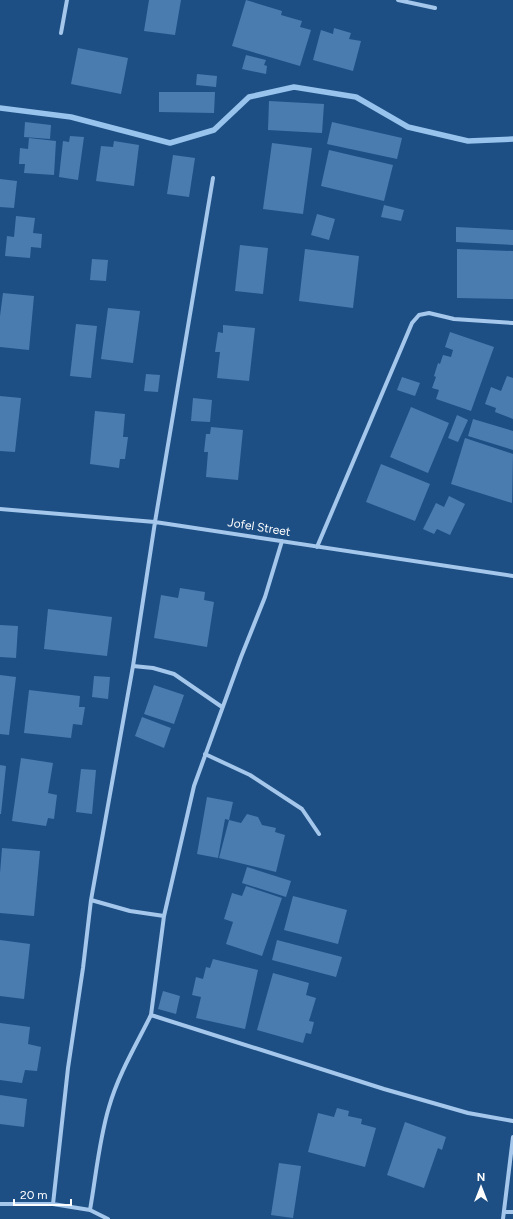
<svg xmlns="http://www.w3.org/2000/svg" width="513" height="1219" font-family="Figtree,sans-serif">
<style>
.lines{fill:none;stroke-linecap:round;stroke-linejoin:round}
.stream{stroke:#97c3ec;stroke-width:5.5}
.building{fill:#4a7cb0}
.minor{stroke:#a4c7eb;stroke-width:4}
.labels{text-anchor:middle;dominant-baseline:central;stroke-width:3.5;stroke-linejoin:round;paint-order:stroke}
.street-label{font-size:12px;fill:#fff;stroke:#1d4f85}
</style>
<rect width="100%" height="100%" fill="#1d4f85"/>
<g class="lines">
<path class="stream" d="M0,108L71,117L170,143L214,130L249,97L294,87L356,97L408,127L468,141L513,139"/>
</g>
<path class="building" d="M149,0H181L175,35L144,31Z
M246,0L282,11L281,15L302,21L300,27L311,30L300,66L232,46Z
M334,28L351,33L349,39L361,41L353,71L313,60L321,30L333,34Z
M78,48L128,58L121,94L71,84Z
M246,55L266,60L264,65L267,66L266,74L242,69Z
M197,74L217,76L216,87L196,85Z
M159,92H215L214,113L159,112Z
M269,101L324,104L322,133L268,130Z
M25,122L51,125L50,139L24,137Z
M332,122L402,138L397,159L327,144Z
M70,136L84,137L78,180L59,177L63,141L69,142Z
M29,138L56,141L54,175L24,173L25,164H19L20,148L28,149Z
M114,141L139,145L134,186L96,181L101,146L113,147Z
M272,143L312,148L303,214L263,209Z
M329,150L393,165L384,201L321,186Z
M173,155L195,158L189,197L167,194Z
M0,179L17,181L14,208L0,207Z
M384,205L404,210L401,221L381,217Z
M317,214L335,219L329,240L311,235Z
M16,216L35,218L33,233L42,234L41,248L31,247L30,258L5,256L7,236L14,237Z
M456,227L513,230V245L456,242Z
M240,245L268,248L263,294L235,291Z
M305,249L359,256L353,308L299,301Z
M457,249L513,251V299L457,298Z
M92,259L108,260L106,281L90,280Z
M3,293L34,296L29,350L0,347V316Z
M108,308L140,311L133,363L101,359Z
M76,324L97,326L91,378L70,376Z
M223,325L255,328L249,381L217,378L220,352H215L218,332L223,333Z
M450,332L494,347L471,411L436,399L439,390L432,388L436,377L434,376L438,363L440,364L443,355L451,357L453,350L445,347Z
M146,374L160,375L158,392L144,391Z
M507,376L513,378V419L495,412L496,408L485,404L491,387L501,391Z
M402,377L420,383L415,396L397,390Z
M0,396L21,398L15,452L0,451Z
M193,398L212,400L210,422L191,421Z
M411,407L449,423L428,473L390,457Z
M95,411L125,414L123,437H128L125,459H120L119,468L90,464Z
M457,415L468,420L458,442L448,438Z
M473,419L513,431V450L468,436Z
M211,427L243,430L238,480L206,477L208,452H204L206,434H210Z
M465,438L513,454L512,503L451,484Z
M381,464L430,484L415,521L366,502Z
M449,496L465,504L450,535L437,529L434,534L423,529L436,503L444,507Z
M180,588L205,592L204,600L214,602L207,647L154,638L161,595L178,598Z
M48,609L112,617L107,656L44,649Z
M0,625L18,626L16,658L0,657Z
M0,675L16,677L9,735L0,734Z
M94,676L110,677L108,699L92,697Z
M154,685L184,695L174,724L144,714Z
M29,690L80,696L79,707H85L82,725L73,724L71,738L24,733Z
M142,717L171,728L164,748L135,736Z
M21,758L53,763L48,793L57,795L54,819L48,818L46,826L12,821Z
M0,765L6,766L1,814H0Z
M81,769L96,770L92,814L76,812Z
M207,797L233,802L229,820L225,819L218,858L197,854Z
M247,814L258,817L262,825L276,828L275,832L285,835L276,872L219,858L229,820L241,823Z
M2,848L40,851L34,916L0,913V873Z
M247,867L291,881L286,897L242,883Z
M246,886L282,898L262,956L226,944L233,922L224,919L232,893L242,896Z
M293,896L347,910L338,944L284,930Z
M0,940L30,944L24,999L0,996Z
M277,940L342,957L336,977L272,960Z
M213,959L258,970L245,1029L196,1018L201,997L192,995L196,977L203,979L206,967L210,968Z
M273,973L309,983L306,995L316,998L309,1021L314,1022L311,1034L306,1033L303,1043L257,1030Z
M163,991L180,996L176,1014L158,1009Z
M0,1023L30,1027L28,1044L41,1047L37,1071L25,1070L22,1083L0,1080Z
M0,1095L27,1099L24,1127L0,1124Z
M337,1108L349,1111L348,1116L362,1119L361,1124L376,1128L365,1167L308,1152L318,1113L334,1117Z
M405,1122L446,1137L442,1150L438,1148L424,1188L387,1175Z
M279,1163L301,1166L293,1218L271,1215Z"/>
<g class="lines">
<path class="minor" d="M398,0L435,8
M61,33L67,0
M0,509L155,522L513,576
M317,547L412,323L419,315L429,313L454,319L513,323
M133,666L153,668L174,674L222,707
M205,754L250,775L302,809L319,834
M91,900L130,911L164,916L151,1015
M164,916L194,786L241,657L265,597L282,541
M0,1204H53L90,1210L108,1219
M53,1204L68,1068L83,968L91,900L133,666L155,522L213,178
M90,1210C96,1176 99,1140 109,1107C118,1075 136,1045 151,1015L384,1089L468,1113L513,1121
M504,1212H513
M503,1219L513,1137"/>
</g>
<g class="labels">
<g class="street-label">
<text transform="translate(259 527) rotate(9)">Jofel Street</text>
</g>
</g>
<g transform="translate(481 1187)" stroke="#1d4f85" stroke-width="3" paint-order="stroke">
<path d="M0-3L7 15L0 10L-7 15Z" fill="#ffffff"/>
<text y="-6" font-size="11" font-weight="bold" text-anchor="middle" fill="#ffffff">N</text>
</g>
<path d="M14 1199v6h57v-6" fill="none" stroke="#ffffff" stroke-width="2"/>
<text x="20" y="1199" font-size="12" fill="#ffffff" stroke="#1d4f85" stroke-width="3" paint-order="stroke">20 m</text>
</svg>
